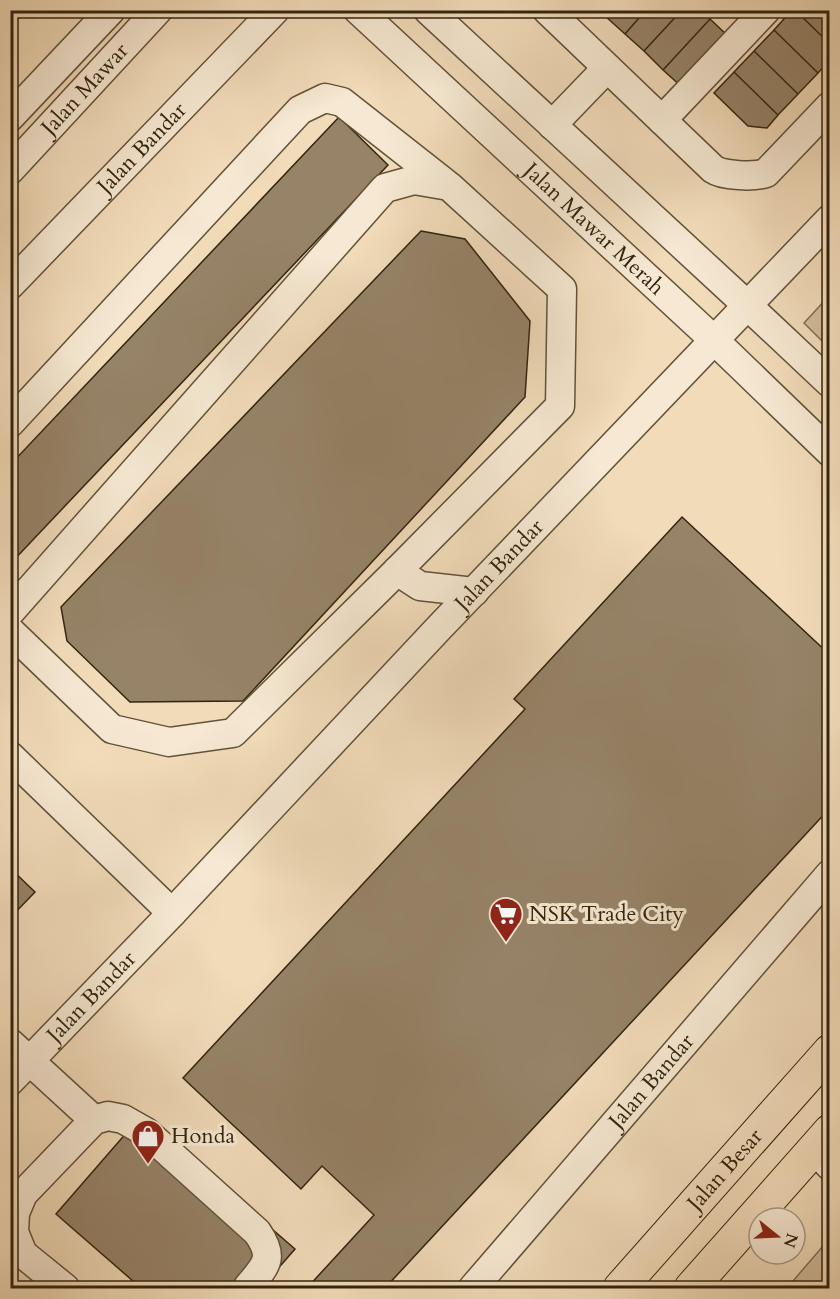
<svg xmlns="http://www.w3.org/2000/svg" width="840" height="1299" font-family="Cardo,serif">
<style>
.green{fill:#d1bc9c;stroke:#827056;stroke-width:1.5}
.building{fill:#968368;stroke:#332410;stroke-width:1.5}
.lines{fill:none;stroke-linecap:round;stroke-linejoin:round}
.minor-casing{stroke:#62523a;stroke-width:31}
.major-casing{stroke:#332410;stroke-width:35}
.minor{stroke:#f6e8d2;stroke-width:28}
.major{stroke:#f1dbb9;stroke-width:33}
.labels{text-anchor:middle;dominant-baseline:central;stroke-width:6;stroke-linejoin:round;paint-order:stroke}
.street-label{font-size:22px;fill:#332410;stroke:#f6e8d2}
.poi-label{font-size:22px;fill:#332410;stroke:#f6e8d2;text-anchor:start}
</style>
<rect width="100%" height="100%" fill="#f1dbb9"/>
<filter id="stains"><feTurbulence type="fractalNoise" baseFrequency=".00333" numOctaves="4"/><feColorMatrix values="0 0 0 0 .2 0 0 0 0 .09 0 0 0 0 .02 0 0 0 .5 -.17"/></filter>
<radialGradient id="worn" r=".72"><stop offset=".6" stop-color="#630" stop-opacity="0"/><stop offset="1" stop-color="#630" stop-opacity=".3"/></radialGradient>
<path class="green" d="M829,296V348L804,323Z
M829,1239V1288H787Z"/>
<path class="building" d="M610,10H646L625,34L605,16Z
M646,10H682L644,51L625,34Z
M682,10H700L710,19L663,70L644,51Z
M792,10H795L830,44V60L818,73L774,30Z
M795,10H830V44Z
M710,19L729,37L682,87L663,70Z
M774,30L818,73L798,94L754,51Z
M754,51L798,94L778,115L734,72Z
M734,72L778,115L767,128L748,126L714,93Z
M339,117L388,165L10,564V465Z
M421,231L465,239L530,321L525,397L243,701L130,702L67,641L61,607Z
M682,517L830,655V808L385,1288H307L374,1215L322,1166L301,1189L183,1078L525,709L514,699Z
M10,868L35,892L10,918Z
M141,1116L295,1249L261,1288H141L56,1214Z"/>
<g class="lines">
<g class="minor-casing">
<g id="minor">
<path id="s1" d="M358,10L714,340L830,452"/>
<path d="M428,10L747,305L830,383"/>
<path d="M547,10L713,169C723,176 754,177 766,173L830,106"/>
<path d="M10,117L111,10"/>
<path d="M662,120L766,10"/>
<path d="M552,125L607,68"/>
<path id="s2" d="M10,170L158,10"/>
<path id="s3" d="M10,285L275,10"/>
<path d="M10,423L300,110L325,98L342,102L445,183"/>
<path d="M397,571L420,586L474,592"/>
<path d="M10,612L385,188L414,180L449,186L562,289L560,406L397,571L233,733L169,742L112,729L10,631"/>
<path d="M10,756L172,913"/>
<path d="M10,1043L94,1120"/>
<path id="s4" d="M10,1081L172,913L437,630L830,219"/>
<path d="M814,1149L830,1166"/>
<path d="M65,1288L23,1254L14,1232L15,1213L23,1194L94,1120L108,1116L123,1119L146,1132L257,1232C276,1259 265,1266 247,1288"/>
<path id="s5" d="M473,1288L830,874"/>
</g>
</g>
<g class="major-casing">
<g id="major">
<path id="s6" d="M620,1288L830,1051"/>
<path d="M691,1288L830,1131"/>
</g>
</g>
<use href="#minor" class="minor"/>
<use href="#major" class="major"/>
</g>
<defs>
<g id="supermarket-pin" transform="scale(1.725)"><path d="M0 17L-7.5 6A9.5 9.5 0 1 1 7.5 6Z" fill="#8f2418" stroke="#f6e8d2"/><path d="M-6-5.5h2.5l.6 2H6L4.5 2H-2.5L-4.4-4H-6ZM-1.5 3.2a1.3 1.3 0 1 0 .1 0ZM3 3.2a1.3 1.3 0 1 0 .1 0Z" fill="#fff"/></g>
<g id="shop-pin" transform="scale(1.725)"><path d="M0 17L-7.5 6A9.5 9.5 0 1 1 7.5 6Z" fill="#8f2418" stroke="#f6e8d2"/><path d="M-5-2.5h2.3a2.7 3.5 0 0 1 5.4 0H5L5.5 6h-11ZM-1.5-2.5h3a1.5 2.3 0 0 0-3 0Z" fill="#fff"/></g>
</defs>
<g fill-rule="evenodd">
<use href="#supermarket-pin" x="506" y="914"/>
<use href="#shop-pin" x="148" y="1136"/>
</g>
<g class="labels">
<g class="street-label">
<text stroke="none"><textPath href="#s2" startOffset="110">Jalan Mawar</textPath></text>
<text stroke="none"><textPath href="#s3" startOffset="190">Jalan Bandar</textPath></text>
<text stroke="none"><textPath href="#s1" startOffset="322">Jalan Mawar Merah</textPath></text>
<text stroke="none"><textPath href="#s4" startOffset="711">Jalan Bandar</textPath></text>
<text stroke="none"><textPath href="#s4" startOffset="117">Jalan Bandar</textPath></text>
<text stroke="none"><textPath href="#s5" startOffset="273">Jalan Bandar</textPath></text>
<text stroke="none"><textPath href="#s6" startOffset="158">Jalan Besar</textPath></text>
</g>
<g class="poi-label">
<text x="529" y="914">NSK Trade City</text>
<text x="171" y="1136">Honda</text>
</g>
</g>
<rect width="840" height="1299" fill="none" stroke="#f1dbb9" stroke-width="36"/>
<rect x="12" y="12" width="816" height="1275" fill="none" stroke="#332410" stroke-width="3"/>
<rect x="18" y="18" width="804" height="1263" fill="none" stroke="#332410" stroke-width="1.5"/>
<g transform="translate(777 1236) rotate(108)"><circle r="28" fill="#f6e8d2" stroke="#a89a84" stroke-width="1.5"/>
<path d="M0-4.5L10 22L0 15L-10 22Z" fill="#8f2418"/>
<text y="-9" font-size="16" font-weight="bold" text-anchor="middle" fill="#332410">N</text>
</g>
<rect width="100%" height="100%" filter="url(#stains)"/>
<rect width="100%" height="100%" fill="url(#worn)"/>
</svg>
